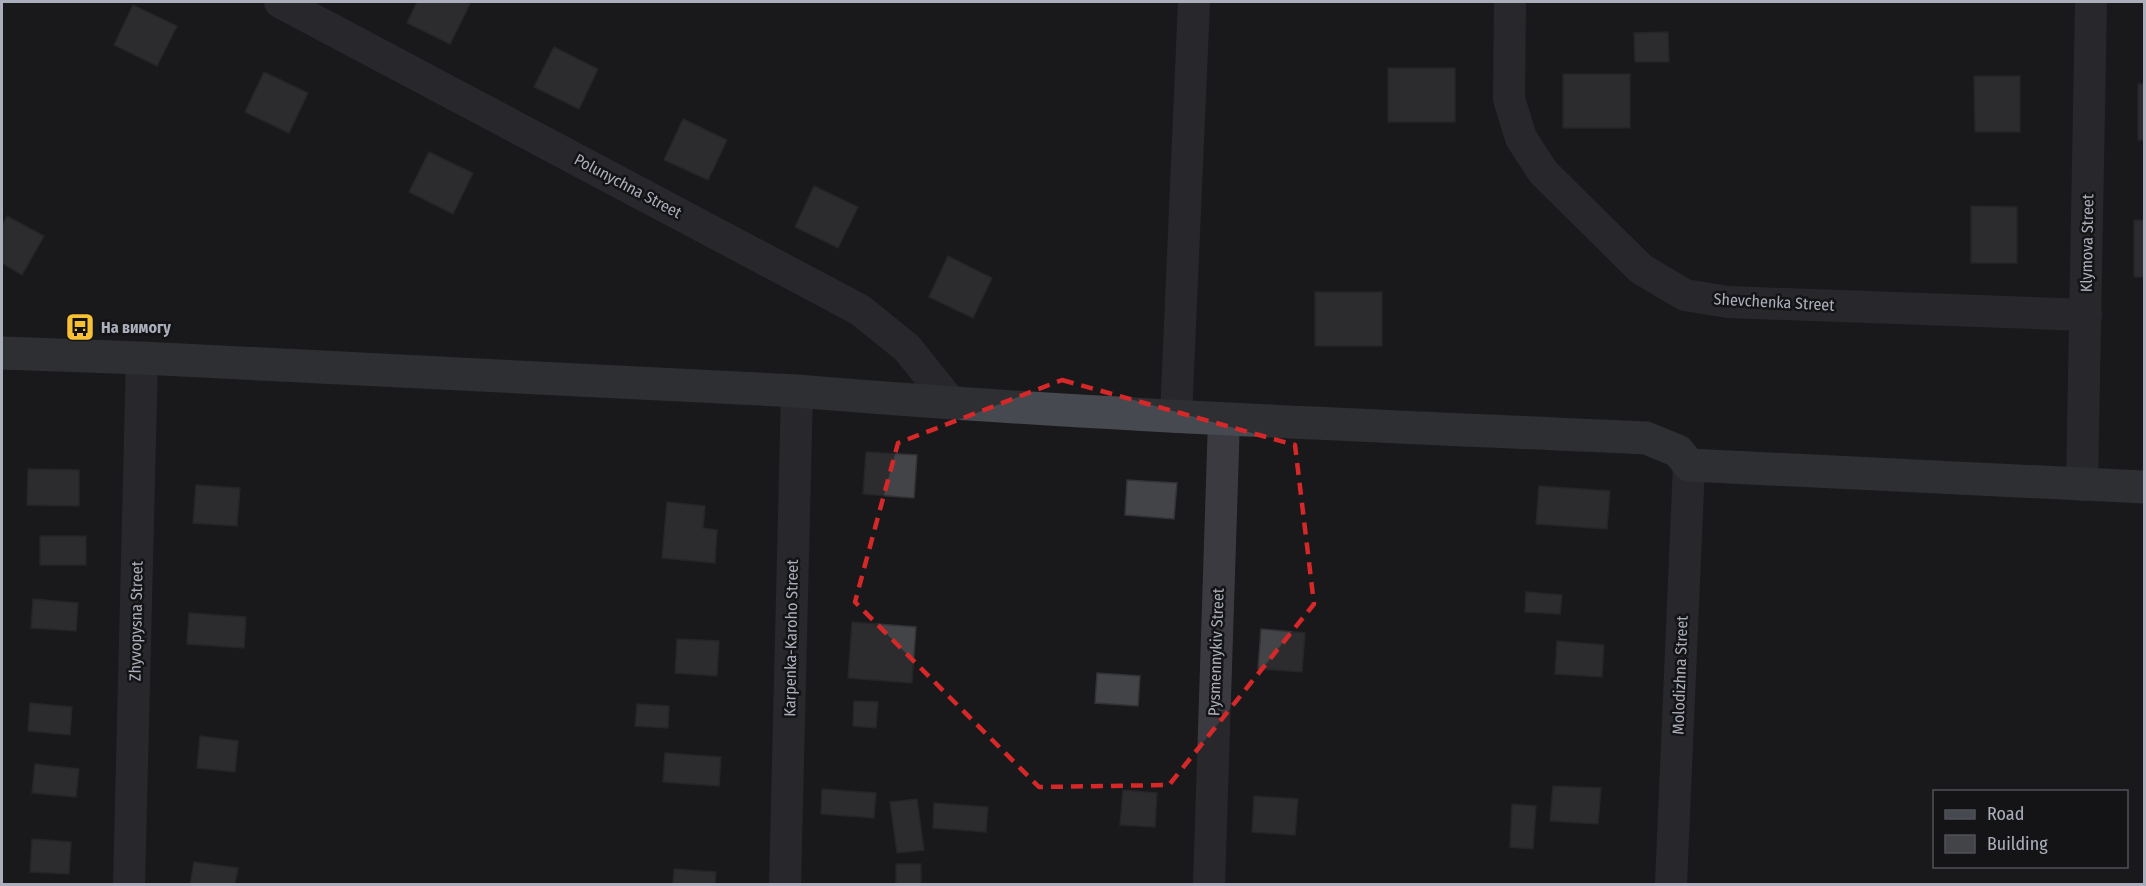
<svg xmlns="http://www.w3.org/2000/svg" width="2146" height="886" font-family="'Fira Sans Condensed',sans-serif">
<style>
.building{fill:#434448;stroke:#333337;stroke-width:1.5}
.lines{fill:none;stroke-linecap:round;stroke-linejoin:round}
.street{stroke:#3a3a40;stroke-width:32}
.secondary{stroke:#474950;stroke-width:33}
.marked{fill:none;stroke:#d62828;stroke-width:4.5;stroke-dasharray:12 8;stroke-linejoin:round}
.labels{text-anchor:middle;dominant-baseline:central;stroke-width:5;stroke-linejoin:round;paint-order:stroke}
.street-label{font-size:16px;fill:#abafbb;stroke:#141416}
.poi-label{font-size:16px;font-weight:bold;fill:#abafbb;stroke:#141416;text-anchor:start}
</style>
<rect width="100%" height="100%" fill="#19191b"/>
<path class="building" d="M417,2H465L470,4L450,44L407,23Z
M133,5L177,26L157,66L114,45Z
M1668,32L1669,62H1635L1634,33Z
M554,47L598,69L579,109L534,87Z
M1388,68H1455V122H1388Z
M264,72L308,93L289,133L245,112Z
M1563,74H1630V128H1563Z
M1974,76H2020V132H1975Z
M2138,84H2144V140H2138Z
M683,119L727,140L708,180L664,160Z
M429,152L473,173L453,214L409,192Z
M814,186L858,207L838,248L795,227Z
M1971,206L2017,207V263H1971Z
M7,216L44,236L22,275L2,263V225Z
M2134,220H2144V277H2134Z
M948,256L992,278L973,318L929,297Z
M1315,292H1382V346H1315Z
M866,452L917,455L914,498L863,494Z
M28,469L79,470V506L27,505Z
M1127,480L1177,483L1174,519L1125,515Z
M196,485L240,488L237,526L193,523Z
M1539,486L1610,491L1607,529L1536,524Z
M667,502L705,506L703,528L717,530L715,563L662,558Z
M40,536H86V565H40Z
M1526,592L1562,595L1560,614L1525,612Z
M33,599L78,603L76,631L31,628Z
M189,613L246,617L244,648L187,644Z
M852,622L916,627L912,683L848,678Z
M1261,629L1305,633L1302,672L1258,669Z
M677,639L719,641L717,676L675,673Z
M1557,641L1604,645L1602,677L1555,674Z
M1097,673L1140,676L1138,706L1095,703Z
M854,701L878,702L876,728L853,726Z
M30,703L72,707L70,735L28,731Z
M637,704L669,706L668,728L635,726Z
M200,736L238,741L235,772L197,768Z
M665,753L721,757L719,786L663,782Z
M35,764L79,769L76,797L32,793Z
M1553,786L1601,788L1598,824L1550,821Z
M822,789L876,793L874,818L821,814Z
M1123,790L1157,793L1155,827L1120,825Z
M1254,796L1298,799L1295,835L1252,832Z
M917,799L924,850L897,853L890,802Z
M934,803L988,807L986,832L933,828Z
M1512,804L1536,806L1533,849L1510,847Z
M32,839L71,842L69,874L30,872Z
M194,862L238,868L235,884H190Z
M896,864H921V884H896Z
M674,869L716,872L715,884H673Z"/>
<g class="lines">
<path class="street" d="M280,2L860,310L907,348L951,403
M1510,2L1509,99L1521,138L1543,172L1641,269L1685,295L1728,302L2086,315
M1176,417L1194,2
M2082,485L2091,2
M129,884L142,358
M785,884L797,391
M1209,884L1224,419
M1671,884L1689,465"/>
<path class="secondary" d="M2,353L142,358L797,391C1080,415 1363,425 1646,438L1678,451L1689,465L2144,487"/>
</g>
<path d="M0 0H2146V886H0ZM1062,380L1295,445L1314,604L1169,785L1039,787L855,602L898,443Z" fill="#19191b" fill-opacity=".55" fill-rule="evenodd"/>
<path class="marked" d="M1062,380L1295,445L1314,604L1169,785L1039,787L855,602L898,443Z"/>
<defs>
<g id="bus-square" transform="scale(1.5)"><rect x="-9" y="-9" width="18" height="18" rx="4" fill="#f7c135" stroke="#141416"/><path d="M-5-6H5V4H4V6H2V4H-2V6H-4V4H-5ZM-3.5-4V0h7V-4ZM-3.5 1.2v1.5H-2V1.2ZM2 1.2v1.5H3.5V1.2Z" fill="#111"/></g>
</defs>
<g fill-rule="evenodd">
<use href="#bus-square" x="80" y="327"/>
</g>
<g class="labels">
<g class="street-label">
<text transform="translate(628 186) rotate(28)">Polunychna Street</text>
<text transform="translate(2087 243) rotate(-89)">Klymova Street</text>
<text transform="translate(1774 302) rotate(3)">Shevchenka Street</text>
<text transform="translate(136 621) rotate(-89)">Zhyvopysna Street</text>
<text transform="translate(791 638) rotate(-89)">Karpenka-Karoho Street</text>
<text transform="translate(1216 652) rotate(-88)">Pysmennykiv Street</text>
<text transform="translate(1680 675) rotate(-88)">Molodizhna Street</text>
</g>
<g class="poi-label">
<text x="101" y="327">На вимогу</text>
</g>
</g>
<rect width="2146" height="886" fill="none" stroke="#abafbb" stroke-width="6"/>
<rect x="1933" y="790" width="195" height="78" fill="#141416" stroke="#505258" stroke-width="1.5"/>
<rect x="1945" y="810" width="30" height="9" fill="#474950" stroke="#505258" stroke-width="1.5"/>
<text x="1987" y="820" font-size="18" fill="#abafbb">Road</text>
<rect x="1945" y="835" width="30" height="18" fill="#434448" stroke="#505258" stroke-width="1.5"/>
<text x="1987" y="850" font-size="18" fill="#abafbb">Building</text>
</svg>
